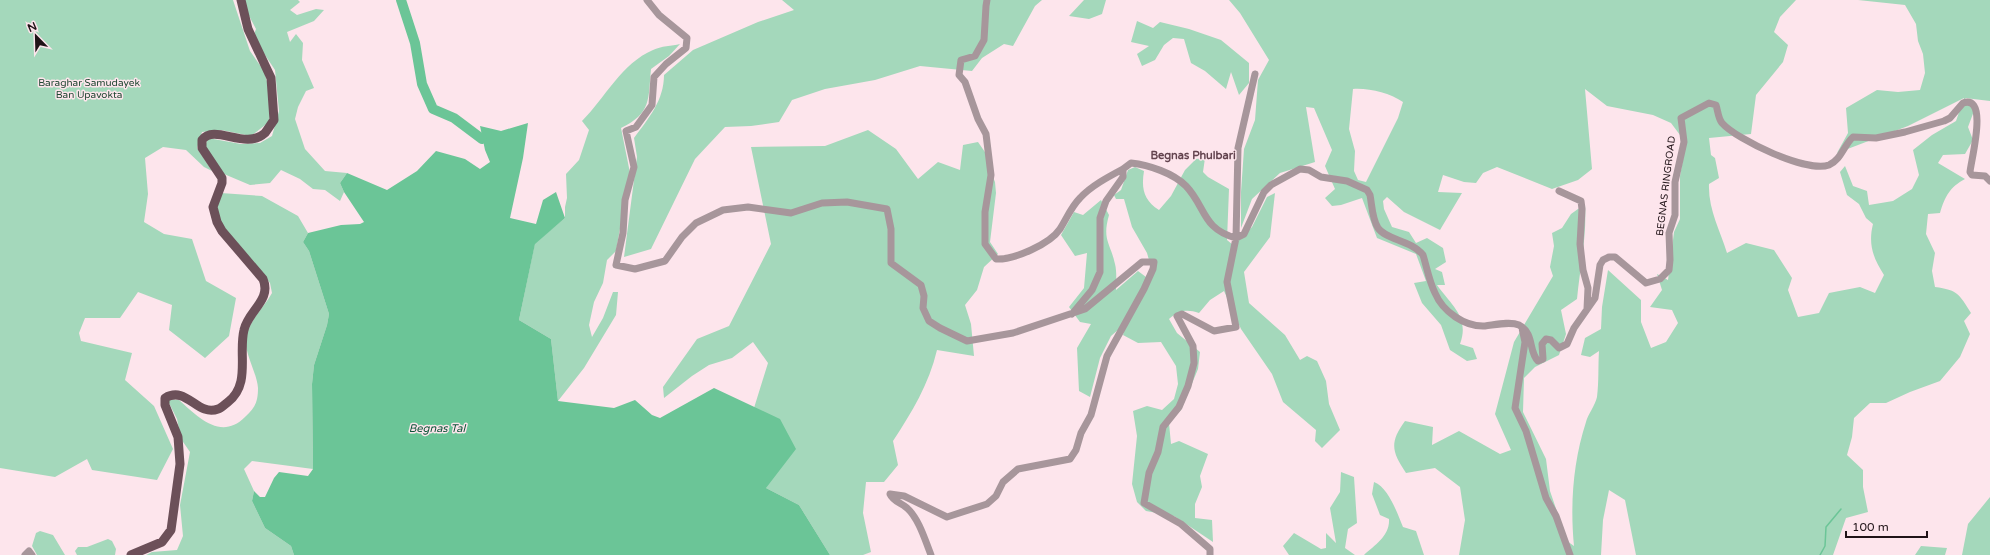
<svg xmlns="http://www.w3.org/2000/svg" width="1990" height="555" font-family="'Varela Round',sans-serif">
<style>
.green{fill:#a4d8bb;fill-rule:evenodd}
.water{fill:#6bc597}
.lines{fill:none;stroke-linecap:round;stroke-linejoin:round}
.stream{stroke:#6bc597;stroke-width:1.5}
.river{stroke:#6bc597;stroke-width:10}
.minor{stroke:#a7969b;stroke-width:7}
.major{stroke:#6c5059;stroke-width:9}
.labels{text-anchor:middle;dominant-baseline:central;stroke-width:3;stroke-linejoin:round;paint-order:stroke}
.park-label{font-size:10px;fill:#204733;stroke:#fde5ec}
.street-label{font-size:10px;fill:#201317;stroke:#fde5ec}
.neighbourhood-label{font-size:11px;font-weight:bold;fill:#63434e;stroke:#fde5ec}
.water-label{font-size:11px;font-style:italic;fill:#0a5336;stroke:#fde5ec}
</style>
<rect width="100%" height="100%" fill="#fde5ec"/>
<path class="green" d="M0,0H233L250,51L264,71L272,100L269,122L251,136L221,130L202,132L197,148L212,171L204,167L186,150L163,147L145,158L148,194L144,222L164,234L192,239L206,281L236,298L229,336L205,358L169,330L172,305L138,292L120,318H85L79,333L81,341L132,353L125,380L154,406L173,449L157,480L92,470L87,459L55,477L0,468Z
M243,0H298L300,2L290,10L297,15L316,9L324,10L314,21L287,32L290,42L296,34L303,43L302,60L314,88L306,91L298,107L295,119L305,149L325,171L347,173L340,183L344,192L340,201L325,190L313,189L300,179L281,170L270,183L250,185L224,174L205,146L208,138L241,144L260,143L272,136L279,111L275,70L253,37L256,29L247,12Z
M782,0H1042L1035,6L1013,46L1004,44L982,58L972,71L920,66L875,80L825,89L792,100L779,122L751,126L725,127L695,159L651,249L624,257L637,157L634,138C649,118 664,100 664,75L693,50L758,22L794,10Z
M1084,0H1106L1102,14L1089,19L1069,16Z
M1229,0H1796L1780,17L1774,32L1788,45L1783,62L1756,95L1751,134L1709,138L1711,155L1715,158L1719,178L1709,184C1708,209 1720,230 1727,253L1746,243L1774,250L1792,278L1788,290L1798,317L1819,313L1829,293L1860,287L1875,293L1884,275C1873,258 1868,244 1873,224L1866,218L1859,204L1847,195L1840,172L1845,166L1853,186L1867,191L1869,205L1893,201L1912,189L1919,175L1913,150L1932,135L1956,121L1964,98L1908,126L1837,153L1848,133L1846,108L1877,90L1898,92L1920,90L1925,73L1923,54L1918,41L1916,24L1905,5L1858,0H1990V101L1965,98L1974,111L1968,127L1973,140L1965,154L1943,155L1938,163L1965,179C1950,187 1945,196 1940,213L1928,214L1926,234L1935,253L1932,271L1935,287C1958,290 1959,294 1971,313L1964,321L1970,334L1960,357L1940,381L1910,392L1886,403H1870L1854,418L1852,437L1847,455L1863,470V487L1868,512L1846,518L1833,555H1636L1625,500L1609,490L1603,520L1601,555H1459L1465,520L1460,487L1435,468L1406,473C1392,452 1389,443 1405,421L1433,427L1432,445L1459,431L1500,454L1511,450L1495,414L1514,342L1553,276L1550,267L1554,246L1552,233L1562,228L1571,214L1585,204C1587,236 1580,267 1577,299L1561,310L1566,334L1559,355L1535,367L1524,378L1523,412L1546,459L1550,491L1567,541L1574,546C1570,505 1573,462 1586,422C1588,414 1595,406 1597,397C1599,382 1598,366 1599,351L1590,357L1581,355L1585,338L1601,329L1602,307L1608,270L1641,300V322L1651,348L1666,342L1678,323L1672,310L1650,307L1662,290L1657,274L1668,280L1674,232L1680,219V176L1686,143L1671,123L1653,115L1607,106L1585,89L1592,169L1578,180L1552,189L1497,167L1483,173L1476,183L1464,182L1443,175L1438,192L1462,193L1440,230L1404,212L1387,197L1383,201L1384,209L1392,227L1409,232L1416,243L1427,238L1443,248L1446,262L1435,269L1442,272L1445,285H1437C1451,305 1470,317 1460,344L1473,348L1477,359L1467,361L1450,350L1441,325L1422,303L1414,283L1426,281L1416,254L1377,238L1362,198L1341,205L1332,206L1325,198L1335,189L1325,166L1332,150L1314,108L1306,107L1315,162L1280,173L1252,199L1241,228V192L1244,149L1255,120L1258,80L1269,60L1240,13ZM1353,89C1370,88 1389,93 1403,102L1398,118L1366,182L1358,180L1354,171L1355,151L1349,129Z
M1137,21L1153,28L1160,22L1189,29L1221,40L1249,63V83L1239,95L1231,72L1226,89L1205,71L1191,63L1184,39L1173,38L1164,45L1155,60L1142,66L1137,54L1149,46L1131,42Z
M680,44L669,56L651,69C648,99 652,113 621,128L630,173L616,251L607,260L603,283L594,302L589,325L592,337L603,318L613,292H618L616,315L584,368L558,401L551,339L519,320L535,243L565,218V207L567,198L566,174L579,160L589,130L582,121C605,98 622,63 653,50C661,46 672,46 680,44Z
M868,130L896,149L918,179L938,162L960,170L963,145L978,142L987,155L988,165L995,182L996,193L990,242L998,254L984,267L977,290L965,305L971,324L974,356L937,350C929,384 912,412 893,441L898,465L884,482H866L863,513L871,552L863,555H830L799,505L766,488L780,420L754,408L768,363L753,342L732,358L709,365L692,376L664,398L663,387L697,339L729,326L771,244L751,147L825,146Z
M1205,158L1203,172L1208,177L1229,189L1227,240L1233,245L1252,227L1267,197L1275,193L1270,237L1244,272L1249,303L1285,335L1300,360L1307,356L1317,361L1326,381L1329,404L1340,430L1322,448L1315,441L1316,430L1283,402L1272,374L1241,329L1224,291L1210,300L1199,313C1187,309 1179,310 1169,319L1177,333L1200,352L1198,369L1181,410L1169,423L1171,444L1179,441L1208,454L1200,476L1202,487L1195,504V518L1212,520L1213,542L1174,516L1146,511L1137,502L1132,484L1137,436L1133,411L1147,406L1162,410L1174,399L1178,384L1176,366L1161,342L1138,343L1123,335L1126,323L1111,336L1100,358L1090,397L1079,391L1077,348L1091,324L1080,322L1069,307L1084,288L1087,253L1075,256L1061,235L1074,212L1083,215L1101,200L1109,215C1102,240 1110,242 1115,264C1117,272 1116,281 1116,290L1138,271L1146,277L1151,267L1147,253L1132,227L1124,199H1116L1114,195L1121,190L1128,170L1135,167L1144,171C1141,189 1144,200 1159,210L1171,196L1185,170L1196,159Z
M221,193L262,196L298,216L308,233L303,242L309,251L329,314L327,325L314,365L312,384L313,469L252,461L244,469L254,491L252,501L265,528L291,546L294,555H146L152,552L177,550L183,536L180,505L190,452L181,439L177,419L167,399L179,400C198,417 221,441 245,417C255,408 258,402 258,388C257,373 245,355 246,340C247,322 264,308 272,293L270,283L220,223L216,204Z
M1341,472L1354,477L1357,523L1348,529L1345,548L1355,555H1289L1283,546L1294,533L1321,549L1326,548V533L1336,543L1330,508L1340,492Z
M1374,482C1389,488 1397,513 1403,527L1416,531L1424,555H1364C1375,545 1390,536 1389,519L1380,515L1372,494Z
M1990,497V555H1962L1968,524Z
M40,531L53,535L65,555H37L32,546L36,533Z
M108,539L112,541L116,549L115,555H77L75,551L78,547H87Z
M1921,546L1947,548L1945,555H1915Z"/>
<path class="water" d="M528,123L523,158L510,218L536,224L543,200L556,192L565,218L535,244L519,320L551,339L558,401L614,408L635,400L652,415L660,418L714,388L780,419L796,449L766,488L799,505L830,555H294L291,546L265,528L252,501L254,491L260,497H265L274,478L279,472L308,476L313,469L312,384L314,365L327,325L329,314L309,251L303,242L308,233L341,225L360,224L364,222L344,192L340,183L347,173L387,190L417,171L436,151L465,159L480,169L490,162L485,150L480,126L501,131Z"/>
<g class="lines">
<path class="stream" d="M1820,555L1825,546L1826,527L1841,509"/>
<path class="river" d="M401,0L415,43L422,84L433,109L454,118L482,139"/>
<path class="minor" d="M647,0L659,15L687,38L686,48L666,64L654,77L652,105L636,127L626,131L634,167L625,200L623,233L616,265L635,269L665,261L682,237L696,223L723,210L748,207L791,213L822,203L847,202L887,209L891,229V263L921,285L924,296L923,308L929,321L940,328L967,341L1013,333L1085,309L1142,262H1154L1153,269L1144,289L1107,356L1091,415L1081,433L1076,450L1070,459L1018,469L1003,482L996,496L987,504L947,517L904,496L890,494C893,501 901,503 907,508C919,519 925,540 931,555
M987,0L986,6L984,40L975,56L961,60L959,75L965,82L978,119L986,134L991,175L985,212V244L996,259C1014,260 1050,244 1060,229C1067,218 1071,207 1080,198C1091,186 1108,177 1123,169
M1559,191L1581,201L1582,209L1580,244L1583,270L1588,288L1587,309
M1072,314L1092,290L1100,272V218L1106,201L1123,177V169L1131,163C1149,165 1173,173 1186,186C1206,207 1202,229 1236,238L1244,234L1264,192L1271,185L1300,169L1309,170L1321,177L1347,181L1367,190L1370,195C1372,205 1372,219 1378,228C1386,240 1411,240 1423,255C1427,268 1429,281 1435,293C1443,312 1465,327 1485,326C1494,325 1510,321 1519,325C1535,334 1528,351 1538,361L1543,359L1542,344L1546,339L1551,340L1559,348L1567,344L1574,328L1595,298L1600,265L1603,260L1609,257H1615L1646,283L1660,279L1669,270L1670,260L1669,233L1675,215V182L1684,142L1681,118L1709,103L1716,105C1718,111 1718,118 1722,123C1737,140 1807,173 1829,165C1841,160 1844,145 1853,137L1876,138L1905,132L1944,121L1950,118L1963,103C1989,94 1971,160 1970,172L1972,175L1985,176L1990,181
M1522,328L1525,342L1515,408L1526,431L1546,498L1556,516L1570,555
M25,555L29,551L32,555
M1210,555V549L1181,524L1144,503L1149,473L1158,452L1163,427L1179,407L1188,386L1194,363L1193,346L1177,316L1182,314L1214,331L1236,327L1227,282L1236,238L1238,148L1255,74"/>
<path class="major" d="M131,555L162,542L171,530L180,464L178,437L165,405V398C187,385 197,417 218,409C221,408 225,404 228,402C251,384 238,354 244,330C248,311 272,300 263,279L222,231L217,222L213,207L222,183V178L202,148V140C215,123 245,151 265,133C268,129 271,124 274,120L271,78L248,29L241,0"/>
</g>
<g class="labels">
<g class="park-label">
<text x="89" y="83">Baraghar Samudayek<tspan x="89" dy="12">Ban Upavokta</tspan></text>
</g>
<g class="street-label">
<text transform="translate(1666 186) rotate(-83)">BEGNAS RINGROAD</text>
</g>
<g class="neighbourhood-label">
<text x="1193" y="155">Begnas Phulbari</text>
</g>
<g class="water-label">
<text x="437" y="428">Begnas Tal</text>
</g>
</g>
<g transform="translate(36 36) rotate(337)" stroke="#fde5ec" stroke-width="3" paint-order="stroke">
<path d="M0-3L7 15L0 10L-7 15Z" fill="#201317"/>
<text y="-6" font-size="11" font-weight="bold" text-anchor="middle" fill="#201317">N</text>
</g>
<path d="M1846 531v6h81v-6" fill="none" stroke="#201317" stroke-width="2"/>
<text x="1852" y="531" font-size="12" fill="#201317" stroke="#fde5ec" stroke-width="3" paint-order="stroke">100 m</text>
</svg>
